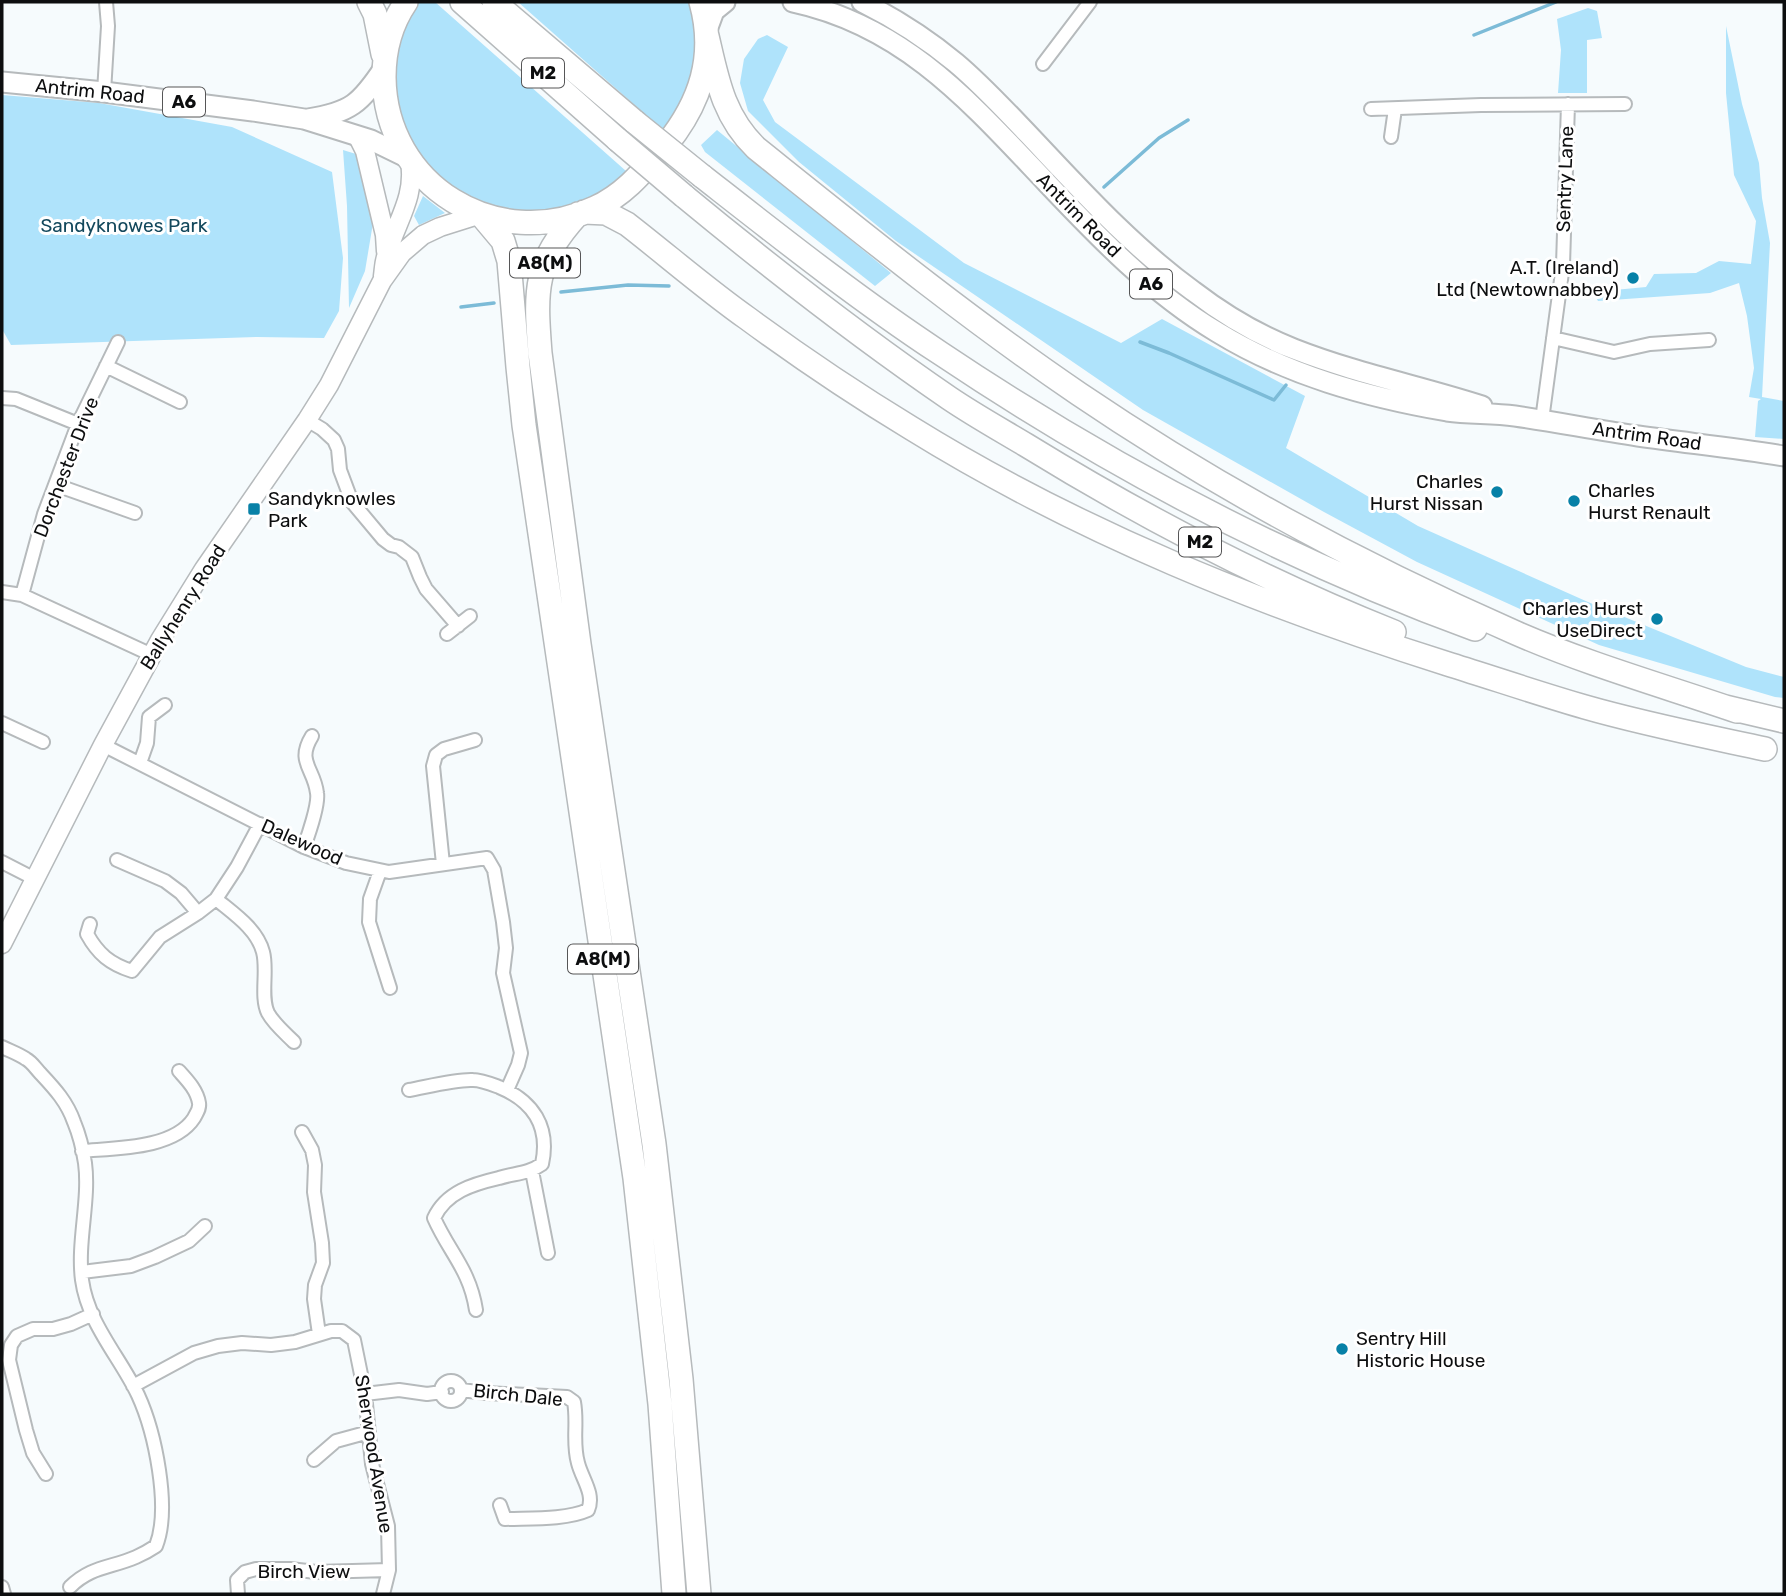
<svg xmlns="http://www.w3.org/2000/svg" width="1786" height="1596" font-family="Rubik,sans-serif">
<style>
.green{fill:#afe3fb}
.lines{fill:none;stroke-linecap:round;stroke-linejoin:round}
.stream{stroke:#7cbbd7;stroke-width:3.5}
.street-casing{stroke:#b6babc;stroke-width:16}
.secondary-casing{stroke:#b6babc;stroke-width:21}
.primary-casing{stroke:#b6babc;stroke-width:23}
.highway-casing{stroke:#b6babc;stroke-width:26}
.street{stroke:#fff;stroke-width:12}
.secondary{stroke:#fff;stroke-width:18}
.primary{stroke:#fff;stroke-width:19}
.highway{stroke:#fff;stroke-width:23}
.highway-bridge-casing{stroke:#b6babc;stroke-width:26;stroke-linecap:butt}
.highway-bridge{stroke:#fff;stroke-width:23}
.poi-dot{fill:#0881a7;stroke:#fff;stroke-width:2.5}
.labels{text-anchor:middle;dominant-baseline:central;stroke-width:6;stroke-linejoin:round;paint-order:stroke}
.shield{fill:#fff;stroke:#565657;stroke-width:2}
.shield-label{font-size:18px;font-weight:bold;fill:#0d0e0f}
.street-label{font-size:19px;fill:#0d0e0f;stroke:#fff}
.park-label{font-size:19px;fill:#13485c;stroke:#fff}
.poi-label{font-size:19px;fill:#0d0e0f;stroke:#fff;text-anchor:end}
</style>
<rect width="100%" height="100%" fill="#f6fbfd"/>
<path class="green" d="M416,2H435L626,171L609,189L581,203L547,212L508,214L464,200L434,176L409,137L396,100L397,54L404,26Z
M518,2H689C702,30 694,81 681,109C677,117 670,124 664,131Z
M1588,8L1597,11L1602,38L1587,40V93H1558L1561,50L1557,19Z
M1726,26L1742,104L1759,163L1762,198L1770,243L1762,397L1784,401V439L1755,437L1758,401L1761,399L1749,397L1754,368L1747,316L1739,283L1710,293L1598,301L1593,292L1646,287L1654,274L1696,273L1719,261L1751,264L1756,221L1734,175L1726,93Z
M767,35L788,47L763,100L775,122L964,263L1121,343L1162,319L1305,396L1286,448L1418,526L1588,602L1746,667L1784,677V698L1775,697L1599,645L1417,562L1324,512L1143,410L896,241L799,162L748,111L740,83L744,59L758,39Z
M2,95L99,103L232,127L332,172L343,258L339,311L324,338L257,337L11,345L2,329Z
M717,130L891,273L875,286L705,152L701,145Z
M343,150L356,154L373,223L365,271L349,308L347,206Z
M423,196L445,213L419,225L414,216Z"/>
<g class="lines">
<path class="stream" d="M1474,35L1556,2
M1104,187L1159,138L1188,120
M561,292L628,285L669,286
M461,307L494,303
M1140,342L1169,353L1274,400L1286,385"/>
<g class="street-casing">
<path id="street" d="M1043,64L1090,2
M104,92L108,26L106,2
M1371,109L1481,105L1625,104
M1391,137L1395,109
M1553,338L1614,352L1650,344L1709,340
M106,366L180,402
M2,398L16,399L78,424
M307,420L322,429L334,440L338,449L340,470L352,502L383,539L391,545L399,547L412,557L420,577L426,589L458,626
M1542,420L1563,265L1568,104
M56,485L135,513
M2,592L22,595L152,655
M22,595L44,514L78,424L118,342
M447,634L470,616
M2,723L43,742
M103,745L304,847L346,863L389,872L487,858L494,870L503,922L506,948L503,973L521,1053L518,1065L507,1090
M140,763L147,743L149,717L165,705
M304,847C308,836 319,804 317,793C314,768 296,762 312,736
M117,860L165,881L181,893L198,913
M2,862L35,879
M443,864L433,766L436,755L444,749L475,740
M380,871L370,899L369,922L390,988
M216,899C234,914 257,929 263,952C268,970 260,997 268,1013C274,1024 285,1033 294,1042
M90,924L87,934C98,954 110,964 132,971L160,937L198,913L216,899L237,867L260,824
M2,1047C10,1051 19,1054 26,1059C32,1062 36,1069 41,1074C55,1089 67,1102 74,1122C79,1134 83,1150 85,1163C90,1200 77,1242 82,1280C88,1324 120,1357 138,1395C155,1432 171,1508 156,1546C150,1550 143,1554 136,1557C111,1568 91,1566 70,1587
M409,1090C426,1087 456,1079 473,1080C481,1080 491,1084 499,1087C533,1101 550,1127 542,1164C528,1174 515,1173 499,1178C473,1184 446,1192 434,1218C449,1252 470,1270 476,1310
M302,1132L312,1150L315,1165L314,1192L322,1243L323,1263L315,1285L314,1299L319,1334
M82,1151C116,1148 174,1149 194,1118C197,1112 200,1109 199,1103C197,1090 187,1080 179,1071
M532,1171L548,1253
M82,1272L131,1266L155,1257L189,1241L205,1226
M441 1391a10 10 0 1 1 20 0a10 10 0 1 1-20 0Z
M133,1386L194,1353L218,1346L242,1343L271,1345L295,1342L331,1331H342L354,1340L365,1394L372,1464L388,1526L389,1570L383,1594
M461,1390L486,1393L567,1397L574,1402C578,1423 572,1442 578,1463C582,1479 595,1494 588,1510C566,1520 529,1518 505,1519L500,1505
M365,1394L399,1390L427,1394L442,1392
M314,1460L336,1441L369,1432
M46,1474L33,1453L26,1430L9,1360L11,1345L17,1336L33,1329H53L71,1324L93,1314
M2,1587L4,1594
M238,1594L237,1580L245,1572L256,1569H290L316,1572L389,1570"/>
</g>
<g class="secondary-casing">
<path id="secondary" d="M358,137L365,151L385,235L386,251
M383,276C384,269 384,261 387,254C396,222 416,197 410,162
M2,944L103,745L160,640L204,569L307,420L329,385L382,281L402,253L423,235L440,227L478,215"/>
</g>
<g class="primary-casing">
<path id="primary" d="M793,2C905,26 971,103 1047,183C1099,238 1152,293 1217,332C1287,375 1366,397 1447,411C1469,414 1492,413 1515,416C1556,422 1597,430 1638,436C1687,443 1736,448 1784,456
M862,2C896,19 927,39 956,63C981,84 1004,109 1028,134C1080,189 1131,246 1193,291C1223,314 1258,335 1294,349C1355,373 1420,386 1482,406
M707,30L714,11L725,2
M2,82L104,92L253,111L304,119L371,140L408,158
M308,119C351,112 360,104 384,68"/>
</g>
<g class="highway-casing">
<path id="highway" d="M369,2L375,14L383,54
M406,2C391,24 384,50 384,77C385,186 497,254 595,208C626,194 645,169 666,145C701,102 716,56 701,2
M462,2L618,140
M494,2L635,122
M707,36C717,79 723,116 756,148C861,232 967,318 1079,394C1216,487 1364,566 1516,633C1587,664 1664,686 1737,711
M702,176C780,237 858,299 940,353C1107,465 1286,560 1475,629
M684,196C770,267 857,335 949,398C974,415 1001,430 1026,445C1143,517 1266,581 1394,632
M584,212L606,213L627,224C667,255 706,289 747,318C800,357 855,394 911,428C1079,532 1263,606 1451,665C1496,679 1540,694 1585,707C1644,724 1705,736 1765,749
M578,214C534,262 535,290 540,353L579,644L654,1144L681,1379L699,1594
M482,216L503,241L509,261L518,367L524,425L635,1178L660,1404L674,1594
M1725,707L1784,721"/>
</g>
<use href="#street" class="street"/>
<use href="#secondary" class="secondary"/>
<use href="#primary" class="primary"/>
<use href="#highway" class="highway"/>
<g class="highway-bridge-casing">
<path id="highway-bridge" d="M635,122L702,176
M618,140L684,196"/>
</g>
<use href="#highway-bridge" class="highway-bridge"/>
</g>
<g class="poi-dot">
<circle cx="1633" cy="278" r="7"/>
<circle cx="1497" cy="492" r="7"/>
<circle cx="1574" cy="501" r="7"/>
<rect x="247" y="502" width="14" height="14" rx="3.5"/>
<circle cx="1657" cy="619" r="7"/>
<circle cx="1342" cy="1349" r="7"/>
</g>
<g class="labels">
<g class="shield">
<rect x="522" y="58.5" width="42" height="29" rx="5"/>
<rect x="163" y="87.5" width="42" height="29" rx="5"/>
<rect x="510" y="248.5" width="70" height="29" rx="5"/>
<rect x="1130" y="269.5" width="42" height="29" rx="5"/>
<rect x="1179" y="527.5" width="42" height="29" rx="5"/>
<rect x="568" y="944.5" width="70" height="29" rx="5"/>
</g>
<g class="shield-label">
<text x="543" y="73">M2</text>
<text x="184" y="102">A6</text>
<text x="545" y="263">A8(M)</text>
<text x="1151" y="284">A6</text>
<text x="1200" y="542">M2</text>
<text x="603" y="959">A8(M)</text>
</g>
<g class="street-label">
<text transform="translate(90 91) rotate(6)">Antrim Road</text>
<text transform="translate(1565 179) rotate(-88)">Sentry Lane</text>
<text transform="translate(1079 215) rotate(45)">Antrim Road</text>
<text transform="translate(1647 436) rotate(8)">Antrim Road</text>
<text transform="translate(66 467) rotate(-69)">Dorchester Drive</text>
<text transform="translate(183 607) rotate(-58)">Ballyhenry Road</text>
<text transform="translate(302 842) rotate(24)">Dalewood</text>
<text transform="translate(518 1395) rotate(6)">Birch Dale</text>
<text transform="translate(374 1454) rotate(81)">Sherwood Avenue</text>
<text x="304" y="1571">Birch View</text>
</g>
<g class="park-label">
<text x="124" y="225">Sandyknowes Park</text>
</g>
<g class="poi-label">
<text x="1619" y="267">A.T. (Ireland)<tspan x="1619" dy="22">Ltd (Newtownabbey)</tspan></text>
<text x="1483" y="481">Charles<tspan x="1483" dy="22">Hurst Nissan</tspan></text>
<text x="1588" y="490" text-anchor="start">Charles<tspan x="1588" dy="22">Hurst Renault</tspan></text>
<text x="268" y="498" text-anchor="start">Sandyknowles<tspan x="268" dy="22">Park</tspan></text>
<text x="1643" y="608">Charles Hurst<tspan x="1643" dy="22">UseDirect</tspan></text>
<text x="1356" y="1338" text-anchor="start">Sentry Hill<tspan x="1356" dy="22">Historic House</tspan></text>
</g>
</g>
<rect width="1786" height="1596" fill="none" stroke="#0d0e0f" stroke-width="7"/>
</svg>
